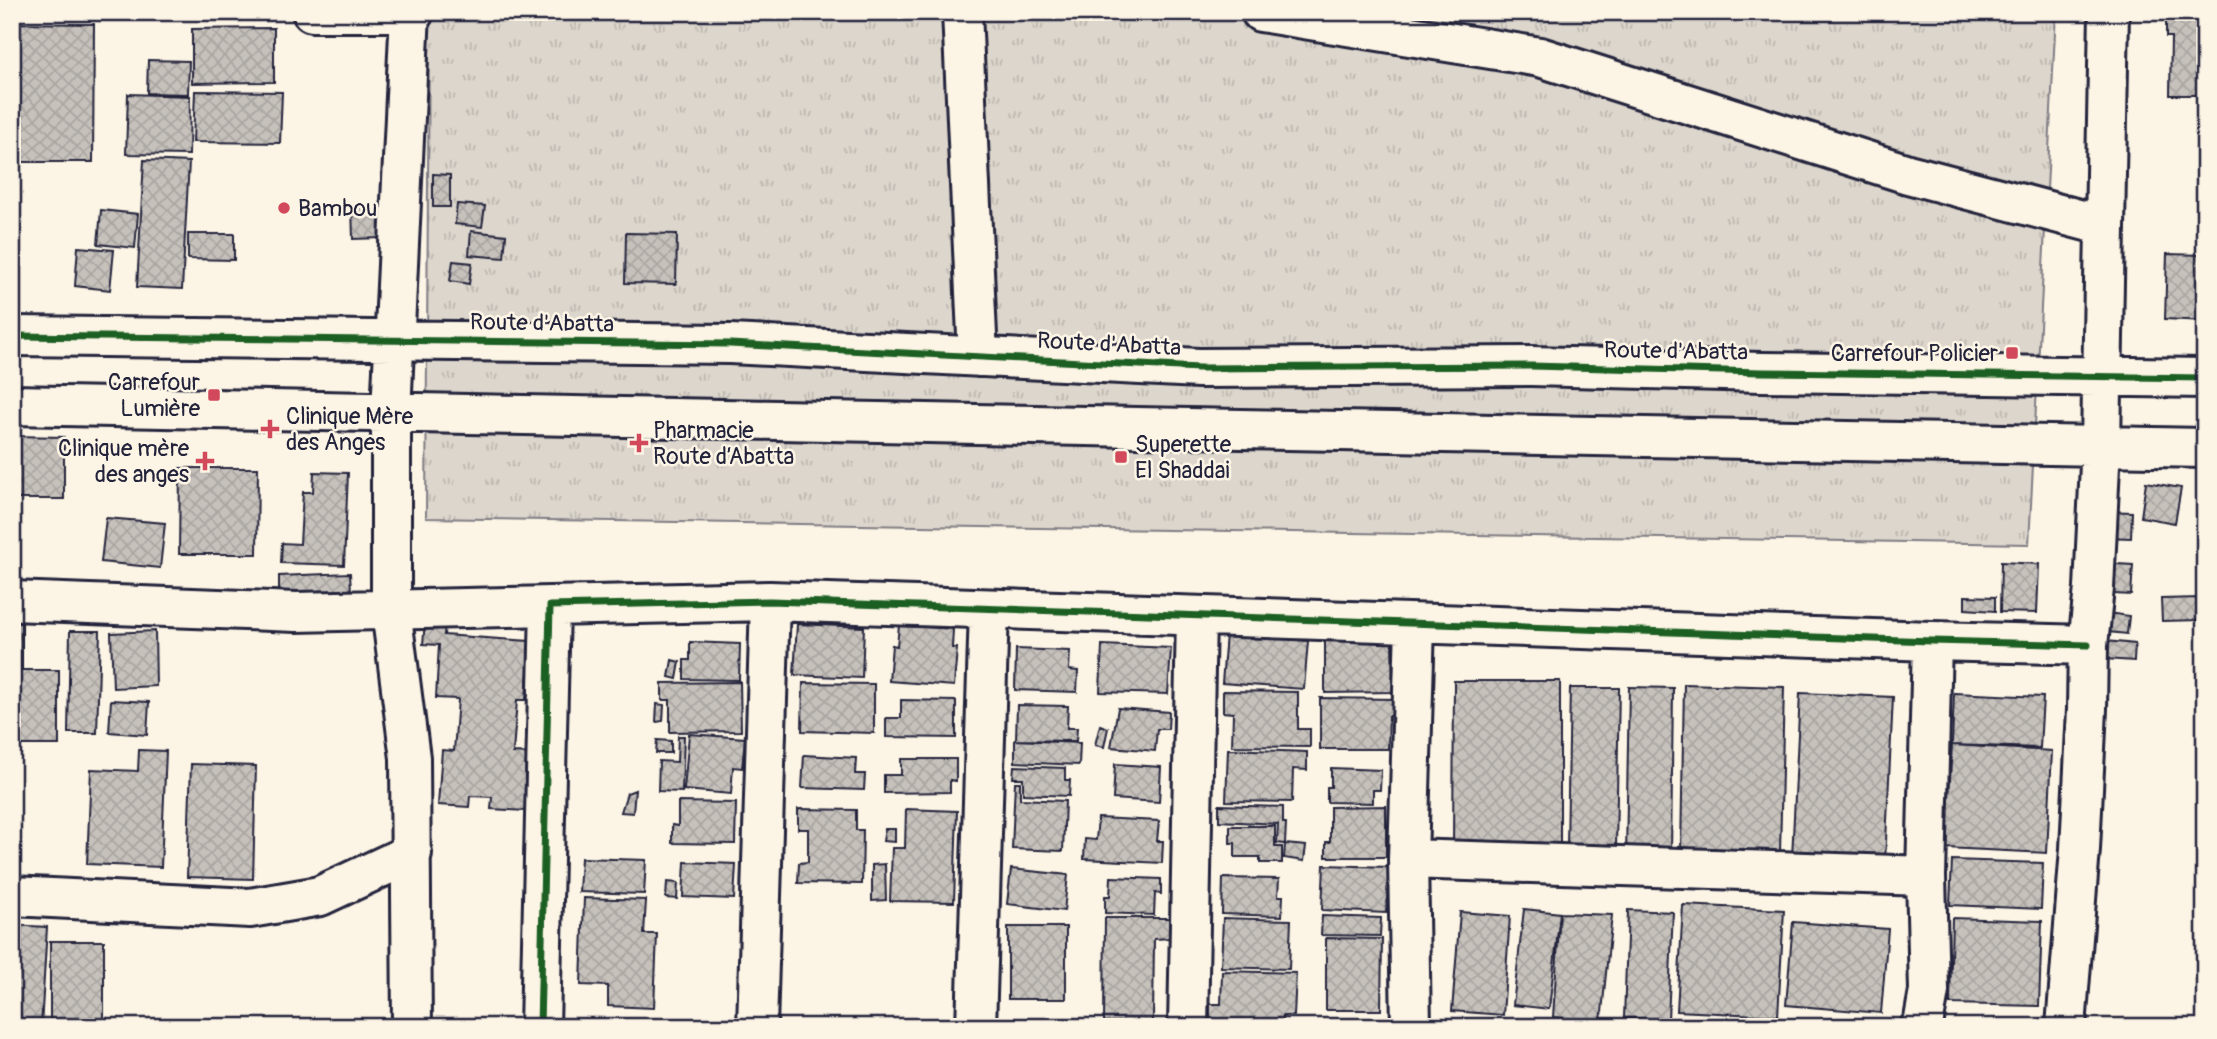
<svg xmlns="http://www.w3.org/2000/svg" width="2217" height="1039" font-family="Pangolin,sans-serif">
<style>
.grass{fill:url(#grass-tufts);stroke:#7f7c84;stroke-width:2}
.building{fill:url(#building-cross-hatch);stroke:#22223b;stroke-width:2}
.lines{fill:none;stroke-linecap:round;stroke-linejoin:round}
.minor-casing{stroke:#22223b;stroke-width:44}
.minor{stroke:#fcf5e5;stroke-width:38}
.cycleway-casing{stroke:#fcf5e5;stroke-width:11}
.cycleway{stroke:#1b5e20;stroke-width:7}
.poi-dot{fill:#d1495b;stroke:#fcf5e5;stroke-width:2.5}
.labels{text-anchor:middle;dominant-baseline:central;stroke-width:5;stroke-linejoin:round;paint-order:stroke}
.poi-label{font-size:23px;fill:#22223b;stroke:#fcf5e5;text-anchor:start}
.street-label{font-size:23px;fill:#22223b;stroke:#fcf5e5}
</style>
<defs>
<pattern id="grass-tufts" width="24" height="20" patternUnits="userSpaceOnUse" patternTransform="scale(1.75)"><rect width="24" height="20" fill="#dcd6cc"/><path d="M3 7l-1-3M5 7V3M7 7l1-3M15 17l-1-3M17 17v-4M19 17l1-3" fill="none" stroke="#bcb7b0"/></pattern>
<pattern id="building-cross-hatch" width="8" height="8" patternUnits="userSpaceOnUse" patternTransform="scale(1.75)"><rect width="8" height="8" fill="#c6c1bb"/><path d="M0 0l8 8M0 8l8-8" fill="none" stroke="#aaa6a2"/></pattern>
</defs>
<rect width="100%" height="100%" fill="#fcf5e5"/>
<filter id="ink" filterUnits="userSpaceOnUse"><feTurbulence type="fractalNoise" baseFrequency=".0143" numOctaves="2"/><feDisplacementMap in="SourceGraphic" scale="14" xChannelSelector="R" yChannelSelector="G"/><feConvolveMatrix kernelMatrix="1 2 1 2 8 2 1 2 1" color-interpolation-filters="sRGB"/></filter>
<g filter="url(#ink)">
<path class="grass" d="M429,12H2056L2029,544L426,518Z"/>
<path class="building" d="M2166,12H2205V95H2170L2171,37H2166Z
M12,23L94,24L93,162H12Z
M274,28V82L192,83V29Z
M148,60L189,61L188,94L147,93Z
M195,91L282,92L280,143L193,142Z
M128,94L190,96L189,155L126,154Z
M144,160L189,162L182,289L137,287Z
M433,174L450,175V207H433Z
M457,204L485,206L482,227L455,224Z
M380,206L381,238L353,239L352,207Z
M101,210L138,214L135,248L98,244Z
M471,231L506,235L504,258L469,255Z
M626,233L677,234L676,284L625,283Z
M188,234H234V260L188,259Z
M78,247L114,250L110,290L75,286Z
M2167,254L2205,255V321L2165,319Z
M453,261L472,263L469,284L450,281Z
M12,436L64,437V499H12Z
M180,468H258L257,554H179Z
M314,472L348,473L344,565L281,563L282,543L300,544L303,492H313Z
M2146,482L2181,488L2175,523L2141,517Z
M2103,511L2132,512L2131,538L2103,537Z
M106,518L165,523L160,568L101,562Z
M2001,562L2039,564L2037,613L2000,612Z
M2099,563L2133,565L2131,595L2097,593Z
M350,573L351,592L279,595V576Z
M1965,596L1995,597V611L1965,609Z
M2200,598L2201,620L2162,621L2161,599Z
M2101,612L2129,616L2127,634L2098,631Z
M425,622L445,623L444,635L530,641L526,700H517L513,753L530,754L526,811L491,809L492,797L470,796L469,807L438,805L442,750L454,751L458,699L436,698L439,645L423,644Z
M12,623H22V670H59V745H12Z
M797,624L864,627L862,678L794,675Z
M899,625L953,629L952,648H957L954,686L889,681L892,645L897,646Z
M70,631H100L97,733H68Z
M155,631L156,686L113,688L111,633Z
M1226,634L1308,641L1304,689L1222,683Z
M1392,637L1393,692L1325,693V638Z
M2106,641L2135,644L2134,661L2105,659Z
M690,642L740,644L739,680L684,679V660H690Z
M1102,645L1171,648L1168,694L1100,692Z
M1016,649L1070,651L1069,670L1078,671L1077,692L1015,690Z
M672,660L680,662L677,679L669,677Z
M1454,681H1560V852H1453Z
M740,682L741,731L670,732V700H662V683Z
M803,683L874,684V733L802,731Z
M1684,684L1784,687L1780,853L1681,851Z
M1629,687L1673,688L1671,857H1626Z
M1570,688H1619L1616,848L1567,847Z
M1223,691L1298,692V729H1310V747L1232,746L1233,713L1223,712Z
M1800,693L1893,697L1885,862L1792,858Z
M1954,693L2043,697L2040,748L1952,745Z
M1320,698L1397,699L1396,716H1389L1388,749H1320Z
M111,700L149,702L147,735L109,732Z
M901,700L956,701V738L886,737V718H901Z
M657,704L664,705L663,721L656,722Z
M1017,705L1068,706L1067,728H1077L1076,741L1016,740Z
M1118,708L1169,712L1168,729H1157L1155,751L1111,747Z
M1100,725L1108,728L1104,747L1095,745Z
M689,734L745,738L742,768L733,767L731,794L684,790Z
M678,736H684L682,792L658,791L659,761L677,762Z
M657,740L671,741V753H656Z
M1015,740L1080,743L1079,765L1015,762Z
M1952,745L2052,751L2047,853L1946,848Z
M1228,749L1307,752V770L1293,769L1292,802L1226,801Z
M139,750L166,751L161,867L87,864L91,769L138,771Z
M804,755L856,758L855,774H865L864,790L802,788Z
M901,759H956V781L950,780V792L884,793V775H901Z
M191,764L256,766L253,879L187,877Z
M1115,764L1161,767L1159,802L1113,799Z
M1014,766L1065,768V780H1070L1069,796L1023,794V778H1013Z
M1331,768L1381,770L1380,790H1373V803L1327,802V787H1331Z
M1015,782H1020V799L1065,801L1063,851L1012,849Z
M635,790L633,813L621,812L627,793Z
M678,802L736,803L735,844L672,843V825L678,826Z
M1219,805L1283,807V823H1286L1285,844L1277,843L1278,824L1219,821Z
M1386,806V857H1326V842H1330V807Z
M798,809L856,810V830H863L862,884L798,883L799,863L808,862V829H798Z
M906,809L957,811L954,902L890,901L892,848H905Z
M1098,818L1159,821L1157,841H1163L1162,863L1084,859L1085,839L1096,840Z
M1230,826H1275V847H1282V863H1260V857H1235V843H1230Z
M885,829H895V842L883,841Z
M1285,844L1306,846L1304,861L1284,858Z
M581,858L646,860L644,894L579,892Z
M1952,860L2043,863L2041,909L1950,905Z
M685,862L736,864L734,899L683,897Z
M885,864L886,900L872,901V865Z
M1324,865L1389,867L1386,913L1322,910Z
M1011,869L1068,875L1064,911L1007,904Z
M1111,877L1161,879V894L1155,893L1154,915L1105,913V896H1110Z
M1223,878L1279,879L1278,896H1283L1282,916L1222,914Z
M667,882L678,883L677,899L666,898Z
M584,898L646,900L644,934H657L654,1008L608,1006V986L581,985Z
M1683,905L1784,910L1778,1016L1677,1011Z
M1524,909L1560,913L1549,1009L1513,1005Z
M1628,910L1673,912L1668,1019L1624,1018Z
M1460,912L1510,916L1503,1015L1452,1011Z
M1560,913L1612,915L1601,1022L1553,1017Z
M1322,916L1381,918L1380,936L1321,935Z
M1105,918H1171V938L1154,939L1153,1022H1104Z
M1223,918L1291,920L1289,969L1221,967Z
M1952,918L2042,921L2039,1006L1950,1004Z
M1793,922L1888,929L1881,1013L1786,1005Z
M12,925L47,927L41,1027H12Z
M1008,927H1066V999H1008Z
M1326,938L1382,939L1381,1010H1326Z
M50,941H104V1027H50Z
M1222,971L1296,973L1294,1016H1283V1027L1210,1026V1004H1221Z
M669,1021L733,1024V1027H669Z"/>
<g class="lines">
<g class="minor-casing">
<path id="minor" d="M312,12H414
M410,12L391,412V610L410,758L412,1027
M962,12L978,357
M1261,12L1540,57L1908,174L2105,226
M12,336L730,344L1199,368L1531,366L1762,372L2205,378
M12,405L2205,448
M12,601L296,612L550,606
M1408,859L1926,876
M12,896L250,908L320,896L412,853
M540,1027L550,606L770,601L1932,641L2088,645
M757,1027L770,601
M976,1027L989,609
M1188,1027L1196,616
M1411,1027L1408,859L1415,624
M1920,1027L1923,1025L1929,991L1926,876L1932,641
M2066,1027L2080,849L2087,709L2088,645L2094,588L2101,444L2109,12"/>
</g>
<use href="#minor" class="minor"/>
<g class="cycleway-casing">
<path id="cycleway" d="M12,336L730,344L1199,368L1531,366L1762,372L2205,378
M540,1027L550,606L770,601L1932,641L2088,645"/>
</g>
<use href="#cycleway" class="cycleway"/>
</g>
</g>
<g class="poi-dot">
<circle cx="284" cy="208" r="7"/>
<rect x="2005" y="346" width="14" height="14" rx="3.5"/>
<rect x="207" y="388" width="14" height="14" rx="3.5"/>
<path d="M266.5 418.5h7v7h7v7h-7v7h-7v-7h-7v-7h7z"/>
<path d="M635.5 432.5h7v7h7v7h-7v7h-7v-7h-7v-7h7z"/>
<rect x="1114" y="450" width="14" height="14" rx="3.5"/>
<path d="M201.5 450.5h7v7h7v7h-7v7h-7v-7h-7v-7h7z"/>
</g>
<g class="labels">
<g class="poi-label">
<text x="298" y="208">Bambou</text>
<text x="1998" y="353" text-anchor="end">Carrefour Policier</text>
<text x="200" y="382" text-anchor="end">Carrefour<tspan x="200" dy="26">Lumière</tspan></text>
<text x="286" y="416">Clinique Mère<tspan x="286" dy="26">des Anges</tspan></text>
<text x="653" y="430">Pharmacie<tspan x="653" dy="26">Route d’Abatta</tspan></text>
<text x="1135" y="444">Superette<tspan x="1135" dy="26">El Shaddai</tspan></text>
<text x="189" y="448" text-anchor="end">Clinique mère<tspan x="189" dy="26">des anges</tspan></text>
</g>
<g class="street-label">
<text transform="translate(542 323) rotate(1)">Route d'Abatta</text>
<text transform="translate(1109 344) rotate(3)">Route d'Abatta</text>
<text transform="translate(1676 351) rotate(1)">Route d'Abatta</text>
</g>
</g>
<rect width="2217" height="1039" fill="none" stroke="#fcf5e5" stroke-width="42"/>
<rect x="21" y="21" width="2175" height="997" fill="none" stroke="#22223b" stroke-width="2.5" filter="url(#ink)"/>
</svg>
